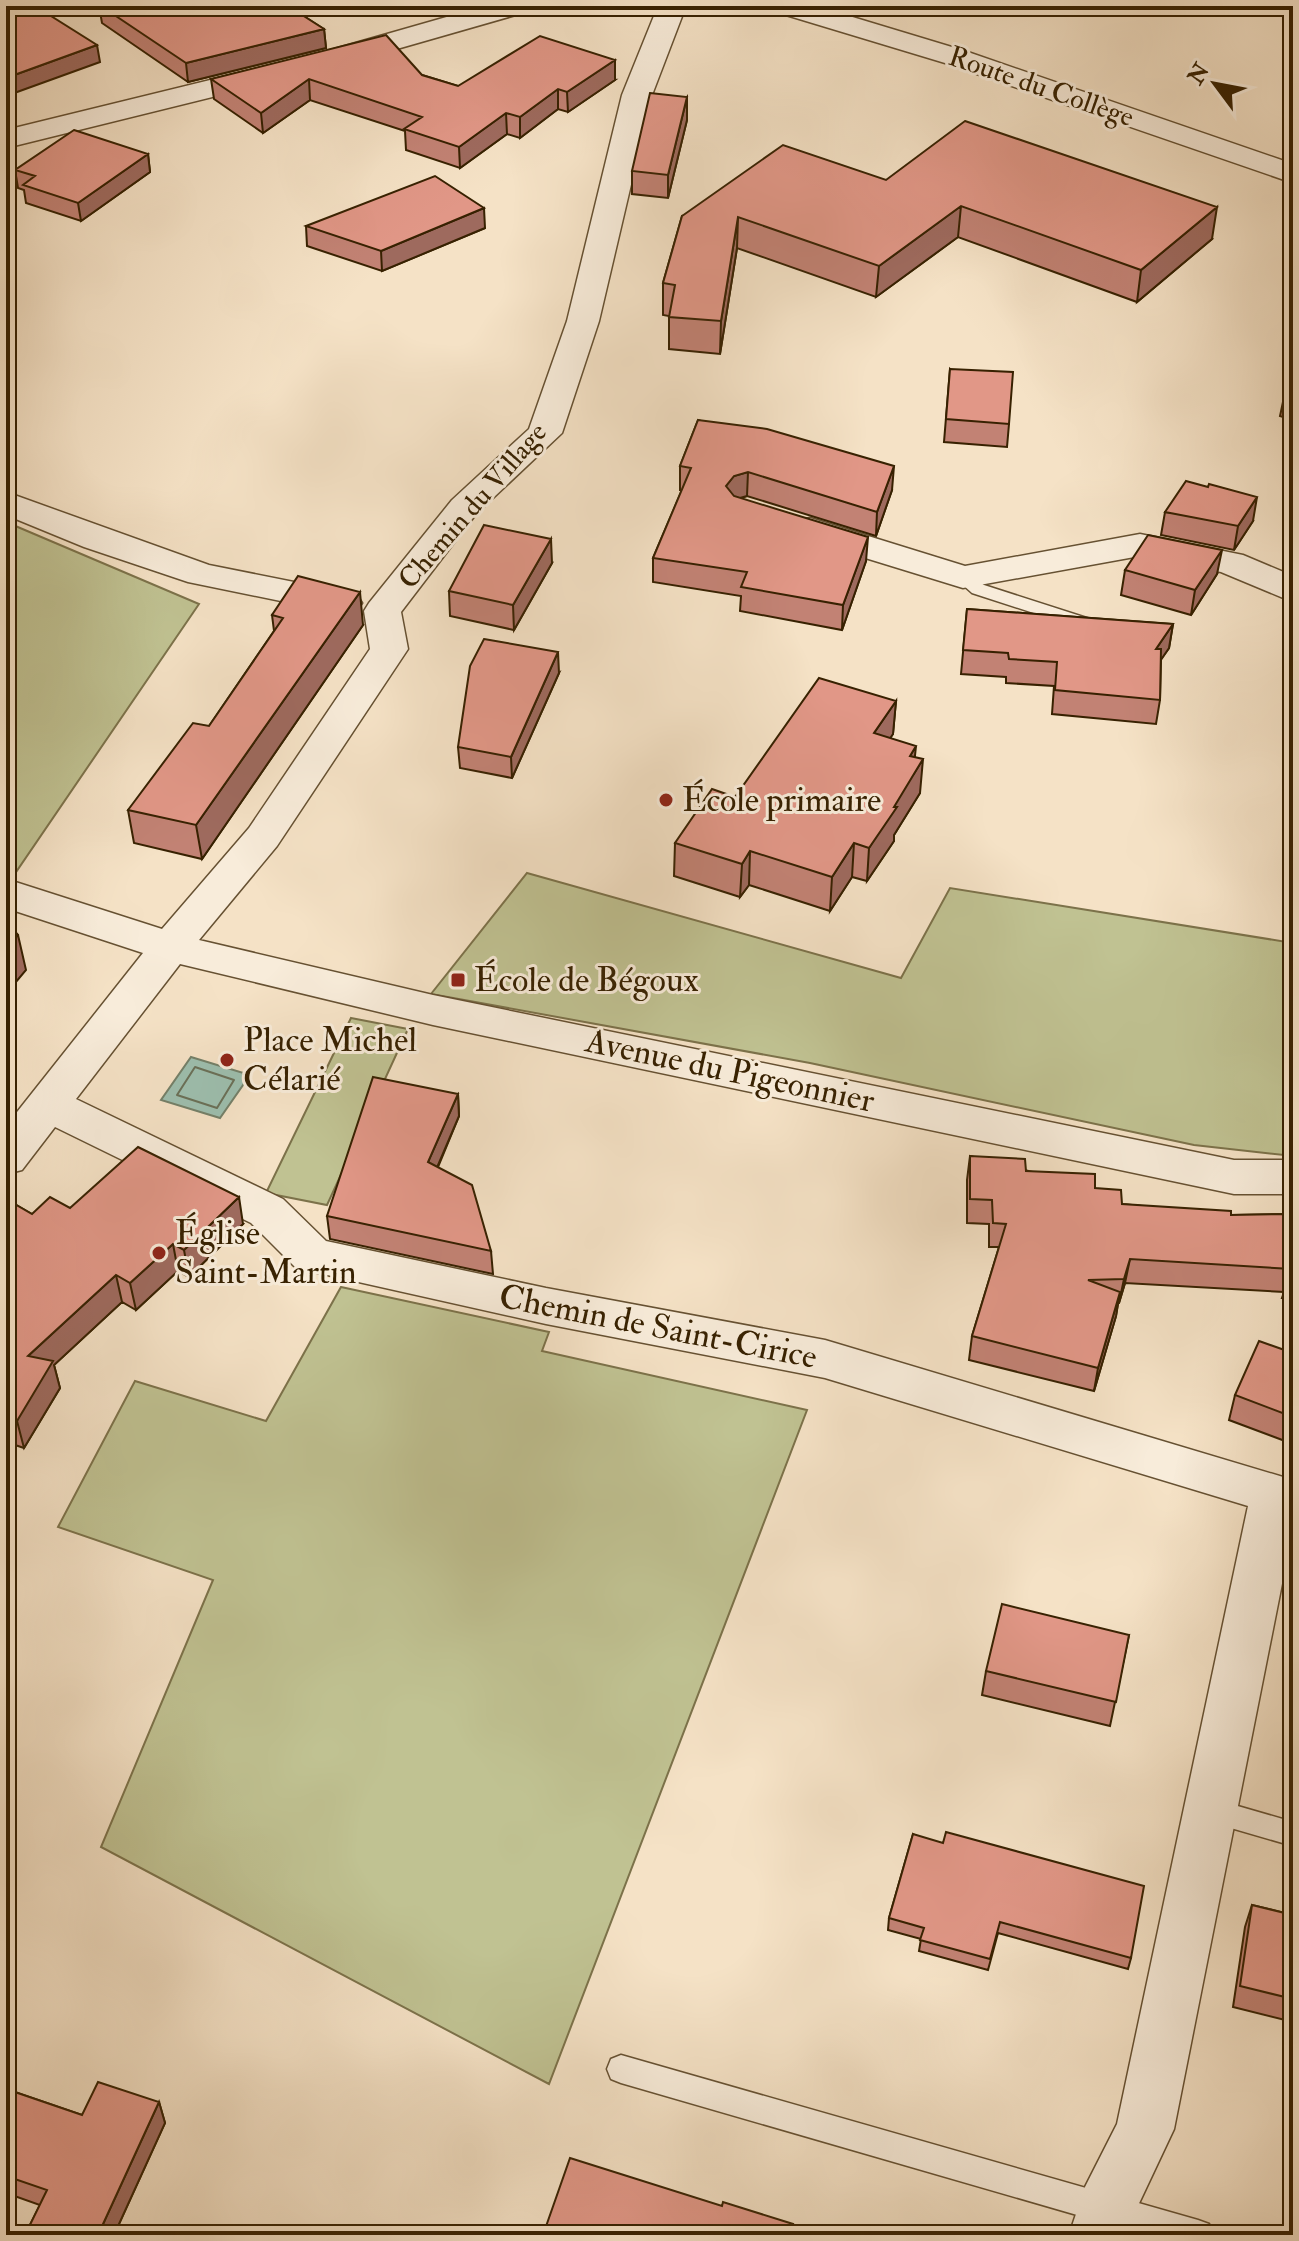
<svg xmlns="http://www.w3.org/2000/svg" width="1299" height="2241" font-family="'IM FELL Double Pica',serif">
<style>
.green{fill:#c0c292;stroke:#7c724a;stroke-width:2}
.water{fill:#9dbfaf;stroke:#748069;stroke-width:2}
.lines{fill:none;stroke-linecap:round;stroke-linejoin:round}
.shore{stroke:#6a7058;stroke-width:2}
.service-casing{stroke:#665132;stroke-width:3}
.minor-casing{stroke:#665132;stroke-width:3}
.service{fill:#f8ecda;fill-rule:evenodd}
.minor{fill:#f8ecda;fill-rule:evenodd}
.wall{fill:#c28274;stroke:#372101;stroke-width:2}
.shaded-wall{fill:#9e6a5e;stroke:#372101;stroke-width:2}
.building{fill:#e19787;stroke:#372101;stroke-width:2}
.poi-dot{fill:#8f2418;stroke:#f8ecda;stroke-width:3}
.labels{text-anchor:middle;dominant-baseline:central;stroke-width:6;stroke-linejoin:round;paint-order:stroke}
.far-street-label{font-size:28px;fill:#372101;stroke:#f8ecda}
.poi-label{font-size:34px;fill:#372101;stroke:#f8ecda;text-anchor:start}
.street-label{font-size:34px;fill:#372101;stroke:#f8ecda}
</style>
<rect width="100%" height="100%" fill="#f5e2c6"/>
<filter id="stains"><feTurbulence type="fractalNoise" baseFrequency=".0025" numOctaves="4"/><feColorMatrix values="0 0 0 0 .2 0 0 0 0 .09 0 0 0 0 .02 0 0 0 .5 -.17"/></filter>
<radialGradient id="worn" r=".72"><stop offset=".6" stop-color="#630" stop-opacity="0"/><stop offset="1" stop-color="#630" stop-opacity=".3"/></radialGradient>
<path class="green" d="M6,522L199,604L14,875L6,873Z
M527,873L901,978L950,888L1293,943V1156L1194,1145L810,1063L431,994Z
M351,1018L408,1029L327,1205L266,1193Z
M341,1287L549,1332L542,1351L807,1410L549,2084L101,1847L213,1580L58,1527L135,1381L266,1421Z"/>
<path class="water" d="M191,1057L250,1075L220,1118L161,1100Z"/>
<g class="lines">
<path class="shore" d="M195,1067L234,1080L217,1108L177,1095Z"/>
<g class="service-casing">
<path id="service" d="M963,572L984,585L1096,621L1098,625L1089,631L972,593L954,577Z
M1210,1798L1293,1822V1846L1200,1819L1197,1810L1200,1801Z
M621,2055L1198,2220L1209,2224L1213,2235H1146L621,2083L611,2079L607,2069L611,2059Z"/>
</g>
<g class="minor-casing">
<path id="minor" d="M485,6H530L526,12L334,67L324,64L320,58L324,52Z
M658,6H686L652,95L599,321L562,433L476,514L401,612L408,649L277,846L199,940L433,995L1234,1160H1293V1194H1234L433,1025L180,964L76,1099L283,1199L326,1241L546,1288L825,1340L1293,1480V1528L1174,2129L1134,2214L1129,2235H1069L1085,2187L1117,2124L1248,1506L825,1378L546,1324L296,1268L251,1223L55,1127L22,1170L6,1174V1126L143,953L6,908V879L162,929L249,828L370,649L364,611L369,603L452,500L529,429L567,321L622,95Z
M772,6H816L965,51L1293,164V183L945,63L776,12Z
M271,65L281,68L286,74L281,80L6,148V130Z
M6,492L209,565L344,592L357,595L362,603L357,611L344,614L188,582L84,547L6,515Z
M810,518L965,566L1140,534L1243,555L1293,576V602L1221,572L1140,556L963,588L797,537L792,529L797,521Z"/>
</g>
<use href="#service" class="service"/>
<use href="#minor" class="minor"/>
</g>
<path class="wall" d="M99,6H288L324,29L326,48L188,82L102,23Z
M422,75L458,86L615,80L568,112L558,109L520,138L507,134L460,168L406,150L405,131L310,100L263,133L214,99L211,79Z
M687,97V120L668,198L632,194V171Z
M148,154L150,172L81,221L26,203L24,190L18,188L15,170Z
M886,180L1212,239L1137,302L958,237L876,297L737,248L720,354L669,349V316L663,315V283L682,216Z
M306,226L485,228L382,271L307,246Z
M950,369L1009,424L1007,447L944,442Z
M1293,376V420L1280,416L1287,383Z
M698,420L892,490L876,536L747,496L741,498L866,561L842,630L740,611L741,596L653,582V558L682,490H680V466Z
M1165,512L1253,521L1234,550L1161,535Z
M552,563L514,630L450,616L449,591Z
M1125,570L1217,574L1191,615L1121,595Z
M967,609L1173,624L1169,648L1161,659L1160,700L1156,724L1052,714L1054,686L1006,683V677L961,674Z
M272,615L363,625L202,859L134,843L128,810L209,726L274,631Z
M559,673L512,778L460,768L458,747Z
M896,701L893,734L890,738L915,757L920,793L894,835V841L867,881L852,877L830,911L749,885L740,897L674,876L675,843L735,797Z
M1293,853V922L1287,921L1290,868Z
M458,1094L459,1116L438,1167L491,1251L493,1274L330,1239L327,1216Z
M970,1156L1095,1188L1122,1204L1231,1215L1293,1214V1298H1282L1284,1292L1125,1283L1119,1303H1118L1116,1316L1094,1391L969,1360L972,1336L999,1247H989V1224L967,1223V1180Z
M6,1199L32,1214L70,1208L243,1224L189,1277L178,1271L136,1310L122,1302L54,1365L60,1388L24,1448L6,1442Z
M1293,1353V1444L1229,1420L1235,1395Z
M1129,1635L1110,1726L982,1695L986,1671Z
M913,1834L1131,1958L1128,1969L998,1933L988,1970L919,1951L921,1939L888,1930L889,1918Z
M1252,1905L1293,1915V2022L1233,2007L1245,1927Z
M6,2089L82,2115L159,2102L165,2123L114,2235H25L40,2205L6,2193Z"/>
<path class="shaded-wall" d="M324,29L326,48L188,82L186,63Z
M97,45L100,62L6,96V78Z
M615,60V80L568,112L567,92Z
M309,79L310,100L263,133L261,113Z
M558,89V109L520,138V117Z
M687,97V120L668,198V175Z
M506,113L507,134L460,168L459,147Z
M148,154L150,172L81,221L78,203Z
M961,206L958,237L876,297L879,266Z
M1217,207L1212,239L1137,302L1141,270Z
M484,208L485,228L382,271L381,251Z
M738,217L737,248L720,354L721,321Z
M894,466L892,490L876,536L877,512Z
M748,472L747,496L733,500L726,486L734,476Z
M1257,497L1253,521L1234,550L1238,526Z
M868,537L866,561L842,630L843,605Z
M551,539L552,563L514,630L513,605Z
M1222,550L1217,574L1191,615L1195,590Z
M360,592L363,625L202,859L196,825Z
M1173,624L1169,648L1152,673L1156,649Z
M558,652L559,673L512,778L511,757Z
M896,701L893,734L871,767L874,733Z
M916,746L913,775L923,759L920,793L894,835V841L867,881L869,848L894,807L910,756Z
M854,843L852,877L830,911L832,877Z
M750,851L749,885L740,897L742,864Z
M6,904L11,929L18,935L26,970L10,989L13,1003L6,1012Z
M458,1094L459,1116L430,1184L428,1162Z
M239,1197L243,1224L189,1277L184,1250Z
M173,1244L178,1271L136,1310L130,1283Z
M1130,1259L1125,1283L1119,1303L1124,1279Z
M116,1275L122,1302L54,1365L60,1388L24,1448L17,1421L28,1356Z
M1120,1292L1116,1316L1094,1391L1098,1368Z
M159,2102L165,2123L114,2235H98Z"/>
<path class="building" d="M6,6H35L97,45L6,78Z
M101,6H288L324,29L186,63Z
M386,35L422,75L458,86L540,36L615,60L567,92L558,89L520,117L506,113L459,147L404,129L422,117L309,79L261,113L211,79Z
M650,93L687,97L668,175L632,171Z
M965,121L1217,207L1141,270L961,206L879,266L738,217L721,321L669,317L675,285L663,283L682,216L783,145L886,180Z
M74,130L148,154L78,203L23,185L35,176L15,170Z
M435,176L484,208L381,251L306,226Z
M950,369L1013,372L1009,424L946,419Z
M1293,376V396L1285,393L1292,384L1287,383Z
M698,420L767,429L894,466L877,512L748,472L734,476L726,486L734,496L868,537L843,605L741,587L747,572L653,558L691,468L680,466Z
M1186,481L1208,487L1209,484L1257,497L1238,526L1165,512Z
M484,525L551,539L513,605L449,591Z
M1148,535L1222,550L1195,590L1125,570Z
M298,576L360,592L196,825L128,810L193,723L209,726L283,618L272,615Z
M967,609L1173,624L1156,649H1161L1160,700L1055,690L1057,662L1009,659L1008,653L963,650Z
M484,639L558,652L511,757L458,747L470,666Z
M819,678L896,701L874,733L916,746L910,756L923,759L894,807H897L869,848L854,843L832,877L750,851L742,864L675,843L712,789L735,797Z
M6,915V920L18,935L6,949Z
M373,1077L458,1094L428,1162L472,1185L491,1251L327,1216Z
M138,1147L239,1197L184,1250L173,1244L130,1283L116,1275L28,1356L53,1361L17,1421L6,1418V1199L32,1214L50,1197L70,1208Z
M970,1156L1025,1159L1026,1171L1095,1174V1188L1121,1190L1122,1204L1231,1211V1215L1293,1214V1274L1288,1275L1291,1269L1130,1259L1124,1279L1088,1280L1120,1292L1098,1368L972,1336L1006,1224L993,1223L992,1200L970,1199Z
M1259,1341L1293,1353V1417L1235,1395Z
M1002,1604L1129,1635L1116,1702L986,1671Z
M946,1832L1144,1886L1131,1958L1000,1922L990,1959L920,1940L924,1928L889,1918L913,1834L943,1843Z
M1252,1905L1293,1915V1999L1240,1986Z
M98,2082L159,2102L98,2235H25L47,2190L6,2176V2089L82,2115Z
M570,2158L722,2206L723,2202L793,2224L791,2229L809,2235H543Z"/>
<g class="poi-dot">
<circle cx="666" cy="800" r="8"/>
<rect x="450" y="972" width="16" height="16" rx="4"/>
<circle cx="227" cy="1060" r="8"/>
<circle cx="159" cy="1253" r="8"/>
</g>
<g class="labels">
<g class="far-street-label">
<text transform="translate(1041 87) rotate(19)">Route du Collège</text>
<text transform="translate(473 506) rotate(-49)">Chemin du Village</text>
</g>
<g class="poi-label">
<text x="682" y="800">École primaire</text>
<text x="474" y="980">École de Bégoux</text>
<text x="243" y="1040">Place Michel<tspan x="243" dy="39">Célarié</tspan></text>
<text x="175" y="1233">Église<tspan x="175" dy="39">Saint-Martin</tspan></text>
</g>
<g class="street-label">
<text transform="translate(730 1071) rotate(12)">Avenue du Pigeonnier</text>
<text transform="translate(658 1327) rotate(11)">Chemin de Saint-Cirice</text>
</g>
</g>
<rect width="1299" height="2241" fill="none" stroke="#f5e2c6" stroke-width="32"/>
<rect x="8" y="8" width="1283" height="2225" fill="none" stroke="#372101" stroke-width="4"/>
<rect x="16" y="16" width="1267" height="2209" fill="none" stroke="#372101" stroke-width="2"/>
<g transform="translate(1215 84) rotate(302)" stroke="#f8ecda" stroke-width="6" paint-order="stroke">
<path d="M0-6L14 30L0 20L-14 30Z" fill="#372101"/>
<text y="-12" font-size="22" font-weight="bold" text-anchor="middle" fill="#372101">N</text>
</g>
<rect width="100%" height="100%" filter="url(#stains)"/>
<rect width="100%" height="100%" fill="url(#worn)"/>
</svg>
